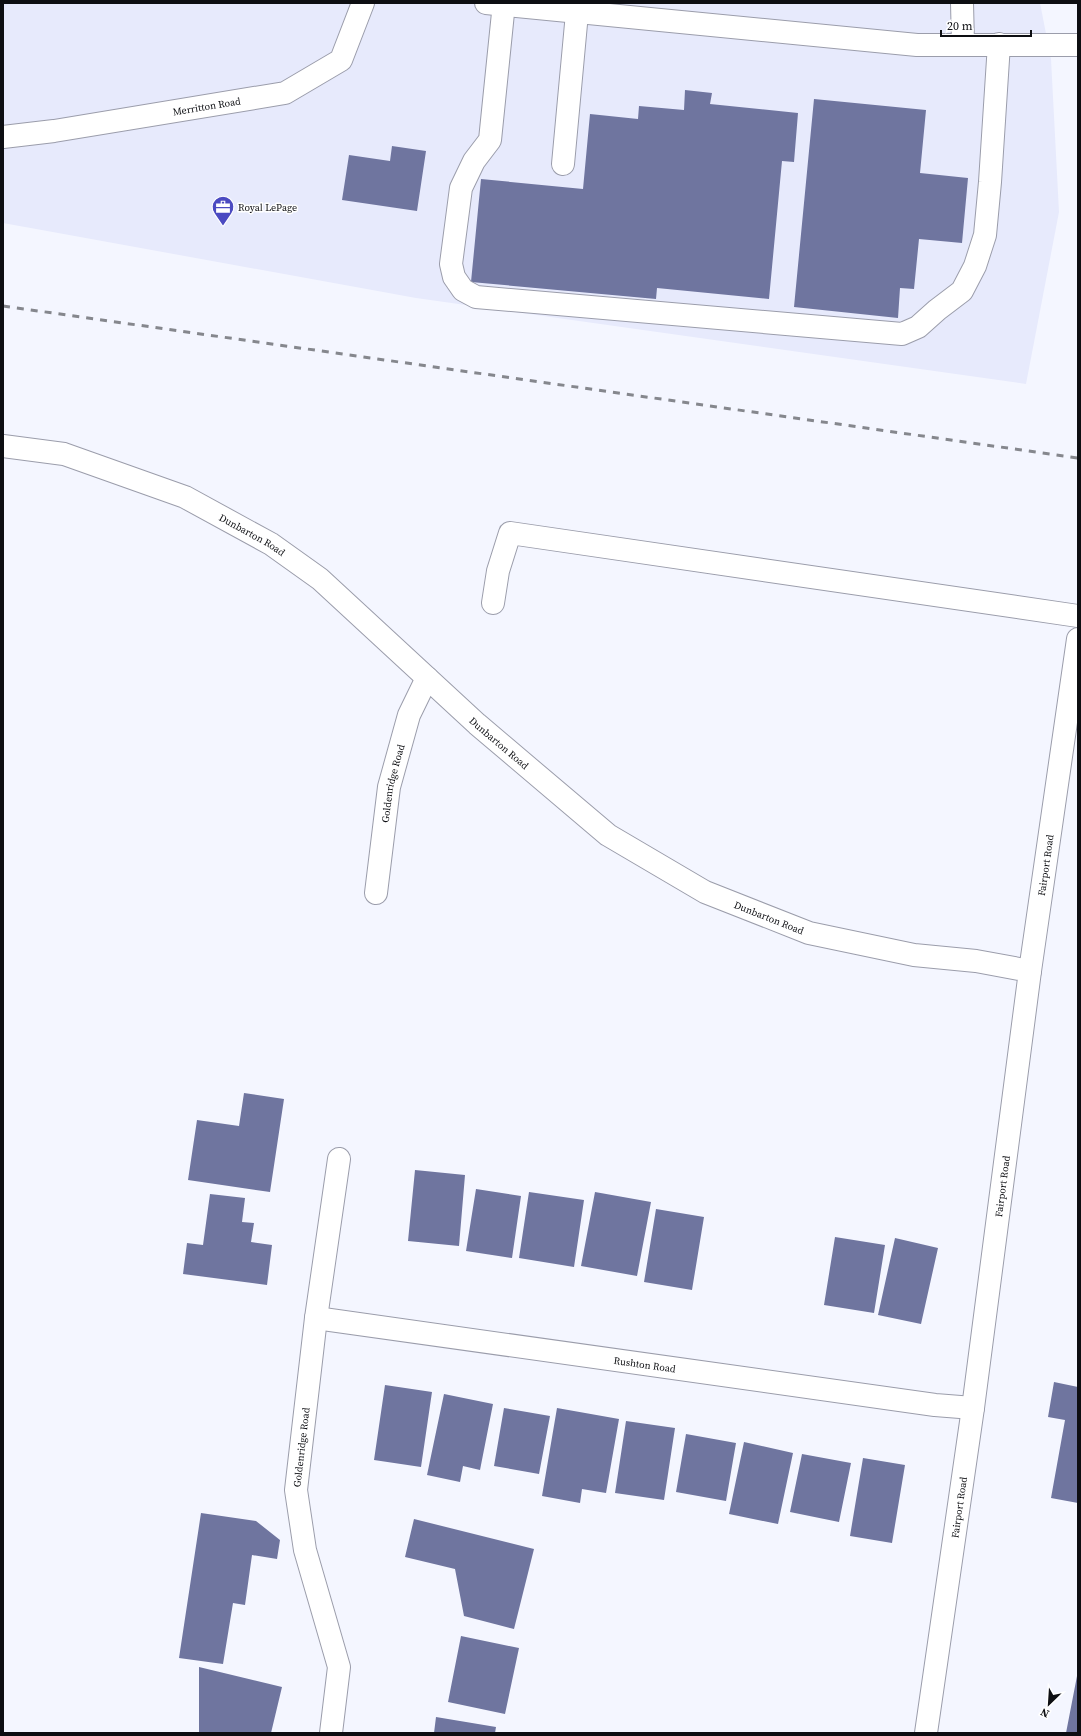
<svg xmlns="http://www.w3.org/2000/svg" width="1081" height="1736" font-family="'Source Serif 4',serif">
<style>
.built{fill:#e7eafc}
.building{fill:#6f759f}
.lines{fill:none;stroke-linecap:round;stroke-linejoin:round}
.minor-casing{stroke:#9b9dab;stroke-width:24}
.minor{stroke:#fff;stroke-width:22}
.rail{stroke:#85878d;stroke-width:3;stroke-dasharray:7 7;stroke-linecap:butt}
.labels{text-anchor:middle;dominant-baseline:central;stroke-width:3;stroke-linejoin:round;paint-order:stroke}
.street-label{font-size:10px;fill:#0d0e12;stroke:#fff}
.poi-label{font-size:10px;fill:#0d0e12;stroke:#fff;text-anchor:start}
</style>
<rect width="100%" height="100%" fill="#f4f6ff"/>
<path class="built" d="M3,3H1040L1051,59L1059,212L1026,384L416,298L3,223Z"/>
<path class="building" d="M685,90L712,93L710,104L798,113L794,162L782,161L769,299L657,288L656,299L471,282L481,179L583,189L590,114L638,119L639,106L684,110Z
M814,99L926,110L920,173L968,178L962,243L919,239L914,289L900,288L898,318L794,307Z
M392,146L426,151L417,211L342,200L349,155L390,161Z
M244,1093L284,1099L270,1192L188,1180L197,1120L239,1126Z
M415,1170L465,1175L459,1246L408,1241Z
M476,1189L521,1196L512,1258L466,1251Z
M529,1192L584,1200L574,1267L519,1258Z
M595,1192L651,1202L637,1276L581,1266Z
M210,1194L245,1198L242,1222L254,1223L251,1242L272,1245L267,1285L183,1274L187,1243L203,1245Z
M656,1209L704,1217L692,1290L644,1282Z
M835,1237L885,1245L874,1313L824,1305Z
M895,1238L938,1248L921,1324L878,1315Z
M1054,1382L1078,1387V1503L1051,1498L1065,1420L1048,1417Z
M385,1385L432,1392L421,1467L374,1460Z
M444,1394L493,1404L480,1470L463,1466L460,1482L427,1475Z
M504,1408L550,1416L539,1474L494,1466Z
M557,1408L619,1419L606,1493L582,1489L580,1503L542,1496Z
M626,1421L675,1428L664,1500L615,1493Z
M686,1434L736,1443L726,1501L676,1492Z
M744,1442L793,1453L778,1524L729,1514Z
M802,1454L851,1463L839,1522L790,1512Z
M863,1458L905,1465L892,1543L850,1536Z
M201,1513L256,1521L280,1540L277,1559L252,1555L245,1605L233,1603L223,1664L179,1658Z
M414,1519L534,1549L514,1629L464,1616L455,1569L405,1557Z
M461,1636L519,1648L505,1714L448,1702Z
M199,1667L282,1687L271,1733H199Z
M1077,1676L1078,1733H1066Z
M436,1717L496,1727L495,1733H434Z"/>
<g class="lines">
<g class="minor-casing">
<g id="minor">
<path d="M486,3L917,45H1078"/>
<path d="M504,3L490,140L474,161L461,188L451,264L454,277L463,290L476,297L902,334L918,327L937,310L962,291L975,266L985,235L990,182L999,44"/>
<path d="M962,3L963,44"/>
<path id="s1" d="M3,137L54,131L285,93L341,60L363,3"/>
<path d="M563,164L577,13"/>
<path id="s2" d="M3,446L64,454L185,497L271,544L320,579L477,724L608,835L705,892L809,933L914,955L976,961L1030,971"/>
<path d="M493,603L498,571L510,533L1078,616"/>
<path id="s3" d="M376,893L389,787L409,715L427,678"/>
<path id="s4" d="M316,1318L935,1405L973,1408"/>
<path id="s5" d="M331,1733L339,1667L305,1550L296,1490L316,1318L339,1159"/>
<path id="s6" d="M926,1733L973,1408L1030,971L1078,639"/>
</g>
</g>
<use href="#minor" class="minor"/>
<path class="rail" d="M3,306L1078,458"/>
</g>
<defs>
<g id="office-pin" transform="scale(1.15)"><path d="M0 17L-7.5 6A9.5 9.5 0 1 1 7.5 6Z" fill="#4b4ac1" stroke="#fff"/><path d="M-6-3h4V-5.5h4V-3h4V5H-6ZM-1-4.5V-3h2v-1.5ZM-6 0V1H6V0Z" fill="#fff"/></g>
</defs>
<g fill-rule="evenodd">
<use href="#office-pin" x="223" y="207"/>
</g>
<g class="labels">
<g class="street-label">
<text stroke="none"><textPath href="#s1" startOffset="206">Merritton Road</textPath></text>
<text stroke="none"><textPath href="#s2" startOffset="267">Dunbarton Road</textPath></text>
<text stroke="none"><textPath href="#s2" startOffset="591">Dunbarton Road</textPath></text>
<text stroke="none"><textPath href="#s3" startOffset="111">Goldenridge Road</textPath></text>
<text stroke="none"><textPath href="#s6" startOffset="876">Fairport Road</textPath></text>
<text stroke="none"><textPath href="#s2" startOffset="915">Dunbarton Road</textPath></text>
<text stroke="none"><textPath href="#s6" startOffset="552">Fairport Road</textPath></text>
<text stroke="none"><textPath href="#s4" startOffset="332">Rushton Road</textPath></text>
<text stroke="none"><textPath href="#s5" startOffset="292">Goldenridge Road</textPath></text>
<text stroke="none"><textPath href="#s6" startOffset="228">Fairport Road</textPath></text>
</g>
<g class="poi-label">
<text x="238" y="207">Royal LePage</text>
</g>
</g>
<rect width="1081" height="1736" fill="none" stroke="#0d0e12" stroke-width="8"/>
<g transform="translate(1049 1704) rotate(205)" stroke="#ffffff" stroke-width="3" paint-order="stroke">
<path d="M0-3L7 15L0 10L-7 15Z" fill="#0d0e12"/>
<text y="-6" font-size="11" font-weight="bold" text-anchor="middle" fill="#0d0e12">N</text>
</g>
<path d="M941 30v6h90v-6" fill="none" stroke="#0d0e12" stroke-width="2"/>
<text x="947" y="30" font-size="12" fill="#0d0e12" stroke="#ffffff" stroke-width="3" paint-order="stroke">20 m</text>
</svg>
